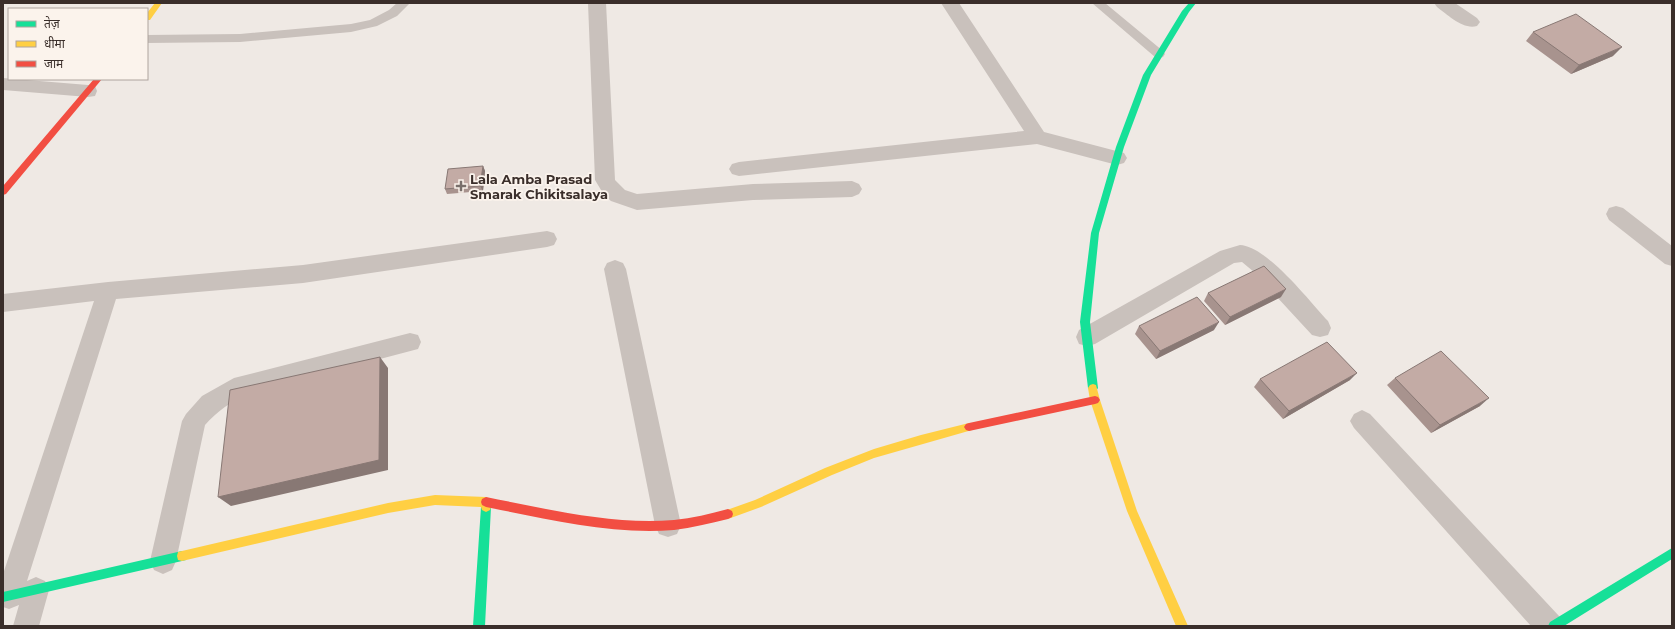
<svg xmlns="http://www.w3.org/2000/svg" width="1675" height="629" font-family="Montserrat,'Noto Sans Devanagari',sans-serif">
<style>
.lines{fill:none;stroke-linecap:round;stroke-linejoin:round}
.lane{fill:#c9c1bc;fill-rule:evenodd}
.street{fill:#c9c1bc;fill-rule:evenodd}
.fast{fill:#16e098;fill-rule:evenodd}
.slow{fill:#ffcf43;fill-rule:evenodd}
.jam{fill:#f24e42;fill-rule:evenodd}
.wall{fill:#a8938e}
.shaded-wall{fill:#887874}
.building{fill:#c3aba5;stroke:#887874}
.poi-dot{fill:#796f6b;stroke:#fbf3ec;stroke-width:1.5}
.labels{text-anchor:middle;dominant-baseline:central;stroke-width:3.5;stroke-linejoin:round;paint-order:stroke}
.poi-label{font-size:13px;font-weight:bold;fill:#3a2e2a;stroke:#fbf3ec;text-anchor:start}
</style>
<rect width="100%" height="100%" fill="#efe9e4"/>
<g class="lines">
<path class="lane" d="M397,3H410L397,16L377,26L351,32L240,42L147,43V35L240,34L351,24L370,20L389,10Z
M1092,3H1105L1163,51L1165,54L1163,57L1159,58L1155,57Z"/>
<path class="street" d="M588,3H606L615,180L625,190L637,194L753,184L852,181L859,184L862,189L859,194L852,197L753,200L637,210L611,201L604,195L595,180Z
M941,3H959L1044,132L1124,153L1127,158L1124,163L1117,165L1037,144L739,176L732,174L729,169L732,164L739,162L1024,131Z
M1434,3H1455L1477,18L1480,22L1477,26C1463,30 1448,15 1437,7Z
M3,78L88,85L95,86L97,91L95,96L88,97L3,90Z
M1616,206L1623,208L1672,246V266L1665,264L1609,220L1606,214L1609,208Z
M547,231L554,233L557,239L554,245L547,247L303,283L116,299L27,581L36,577L45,581L49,590L39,626H13L19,605L9,609L3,607V574L94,301L3,312V294L108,282L303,265Z
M1240,245C1267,246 1310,302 1328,321L1331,328L1328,335L1320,337L1312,335L1254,272L1242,262L1234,263L1095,344L1087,346L1079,344L1076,337L1079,330L1220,251Z
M615,260L623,263L626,269L681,525L677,534L668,537L659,534L655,525L604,269L607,263Z
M410,333L418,335L421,342L418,349L247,394C231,402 217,411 205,425L176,561L172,570L163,574L154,570L150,561L182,421L186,414L202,396L234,378Z
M1362,410L1370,414L1559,616L1562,626H1531L1354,428L1350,421L1354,414Z"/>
<path class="fast" d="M1189,3H1196L1189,12L1151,75L1124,147L1099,233L1090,322L1098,388L1096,391L1093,392L1090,391L1088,388L1080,322L1091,233L1116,147L1143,75L1182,11Z
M486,502L490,504L491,507L485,626H473L481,507L482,504Z
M1672,548V559L1564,626H1548L1550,622Z
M182,551L186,552L187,556L186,560L182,561L3,602V592Z"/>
<path class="slow" d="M155,3H162L150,20H147V13Z
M1093,384L1096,385L1100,400L1137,511L1188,626H1176L1127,511L1090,400L1088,388L1090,385Z
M969,423L972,424L974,427L972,430L874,458L832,475L761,507L728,519L724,517L723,514L724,511L755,500L825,468L874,449L921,435Z
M435,495L486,497L490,499L491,507L490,510L486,512L482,510L481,507L435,505L388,513L182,561L178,560L177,556L178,552L182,551L388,503Z"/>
<path class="jam" d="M94,79H102L6,194L3,195V186Z
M1095,396L1098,397L1100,400L1098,403L1095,404L969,431L966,430L964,427L966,424L969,423Z
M486,497C547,509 611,525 674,520C692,518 710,514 728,509L732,511L733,514L732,517L728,519C710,523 692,528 674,530C611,535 547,519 486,507L482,505L481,502L482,499Z"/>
</g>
<path class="wall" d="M1533,32L1613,56L1571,74L1526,41Z
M483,166L485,171L483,191L447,194L445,189Z
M1208,293L1281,297L1225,325L1204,301Z
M1139,326L1214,330L1156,359L1135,334Z
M1395,378L1480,406L1431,433L1387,385Z
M1260,379L1350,380L1283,419L1254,387Z"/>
<path class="shaded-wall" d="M1622,47L1613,56L1571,74L1579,65Z
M483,166L485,171L483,191L480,186Z
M1286,289L1281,297L1225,325L1230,317Z
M1219,322L1214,330L1156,359L1160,351Z
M380,357L388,368V470L231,506L218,497Z
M1357,373L1350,380L1283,419L1289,411Z
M1489,398L1480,406L1431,433L1440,425Z"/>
<path class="building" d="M1576,14L1622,47L1579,65L1533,32Z
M483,166L480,186L445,189L448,169Z
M1264,266L1286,289L1230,317L1208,293Z
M1197,297L1219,322L1160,351L1139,326Z
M1327,342L1357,373L1289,411L1260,379Z
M1441,351L1489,398L1440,425L1395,378Z
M380,357L379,460L218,497L230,390Z"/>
<path class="poi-dot" d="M459 180h4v4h4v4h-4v4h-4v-4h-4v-4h4z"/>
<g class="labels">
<g class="poi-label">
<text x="470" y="179">Lala Amba Prasad<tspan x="470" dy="15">Smarak Chikitsalaya</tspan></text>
</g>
</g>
<rect width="1675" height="629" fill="none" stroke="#3a2e2a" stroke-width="8"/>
<rect x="8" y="8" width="140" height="72" fill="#fbf3ec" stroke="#aea49e"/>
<rect x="16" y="21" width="20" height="6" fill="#16e098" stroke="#aea49e"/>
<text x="44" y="28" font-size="12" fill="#3a2e2a">तेज़</text>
<rect x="16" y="41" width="20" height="6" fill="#ffcf43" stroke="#aea49e"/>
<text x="44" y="48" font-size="12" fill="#3a2e2a">धीमा</text>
<rect x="16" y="61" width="20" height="6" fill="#f24e42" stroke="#aea49e"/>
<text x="44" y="68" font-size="12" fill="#3a2e2a">जाम</text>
</svg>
